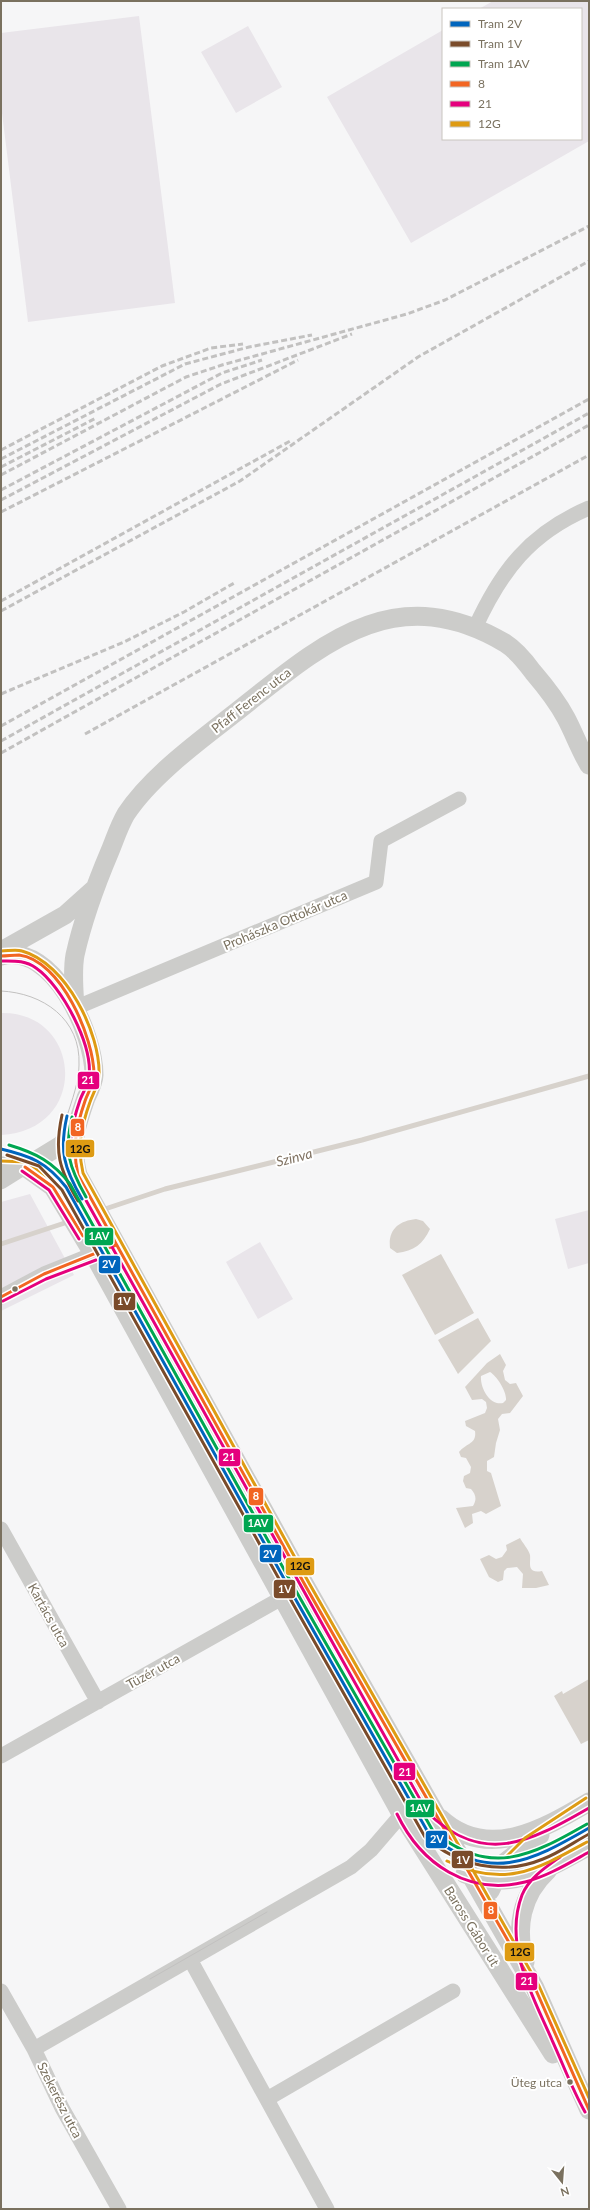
<svg xmlns="http://www.w3.org/2000/svg" width="590" height="2210" font-family="Lato,sans-serif">
<style>
.green{fill:#e9e5ea}
.water{fill:#d7d2cc;fill-rule:evenodd}
.lines{fill:none;stroke-linecap:round;stroke-linejoin:round}
.stream{stroke:#d7d2cc;stroke-width:5}
.minor{stroke:#ccccca;stroke-width:15}
.tertiary{stroke:#ccccca;stroke-width:19}
.tram{stroke:#c2c1c0;stroke-width:1}
.rail{stroke:#c2c1c0;stroke-width:3;stroke-dasharray:6 3;stroke-linecap:butt}
.bus-1-casing{stroke:#fff;stroke-width:6}
.bus-2-casing{stroke:#fff;stroke-width:6}
.bus-3-casing{stroke:#fff;stroke-width:6}
.bus-1{stroke:#f26522;stroke-width:3}
.bus-2{stroke:#e5007d;stroke-width:3}
.bus-3{stroke:#de9b13;stroke-width:3}
.tram-1-casing{stroke:#fff;stroke-width:6}
.tram-2-casing{stroke:#fff;stroke-width:6}
.tram-3-casing{stroke:#fff;stroke-width:6}
.tram-1{stroke:#0065bd;stroke-width:3}
.tram-2{stroke:#7a4b2a;stroke-width:3}
.tram-3{stroke:#00a651;stroke-width:3}
.bus-dot{fill:#7a715f;stroke:#fff;stroke-width:1.5}
.labels{text-anchor:middle;dominant-baseline:central;stroke-width:4;stroke-linejoin:round;paint-order:stroke}
.bus-label{font-size:12px;fill:#7a715f;stroke:#fff;text-anchor:end}
.street-label{font-size:13px;fill:#7a715f;stroke:#fff}
.water-label{font-size:14px;font-style:italic;fill:#817363;stroke:#fff}
.line-badge{stroke:#fff;stroke-width:1.5}
.badge-label{font-size:11px;text-anchor:middle;font-weight:bold;fill:#fff}
.pale-badge-label{font-size:11px;text-anchor:middle;font-weight:bold;fill:#111}
</style>
<rect width="100%" height="100%" fill="#f6f6f7"/>
<path class="green" d="M493,1H589V141L411,243L327,97L443,30V139H581V9H479Z
M139,16L175,303L28,322L1,105V33Z
M248,26L282,87L236,113L201,52Z
M1,1013C82,1011 91,1130 1,1135Z
M30,1194L74,1275L1,1311V1202Z
M589,1210V1263L568,1269L555,1219Z
M260,1242L293,1299L258,1319L226,1262Z"/>
<path class="water" d="M416,1219L423,1221L430,1229C423,1244 414,1251 397,1253L390,1248C388,1229 399,1221 416,1219Z
M441,1254L474,1313L435,1335L402,1275Z
M478,1318L491,1341L458,1374L438,1340Z
M500,1354L506,1365L503,1371L505,1380L510,1384L516,1383L523,1396L510,1413L502,1414L498,1419L500,1430L496,1443L494,1457L487,1461V1471L491,1473L501,1506L486,1514L481,1511L472,1514L473,1523L465,1528L456,1508L473,1506C477,1499 476,1495 471,1489L466,1488L463,1481L464,1476L470,1473L471,1467L466,1458L461,1457L459,1452C466,1443 477,1444 475,1431L466,1426L465,1421L485,1413L487,1408L486,1402L482,1399L472,1400L465,1387L487,1363ZM490,1372C497,1376 507,1392 506,1400L503,1403C490,1406 480,1388 481,1376Z
M520,1538C522,1542 529,1550 530,1555C531,1563 526,1574 542,1571L549,1585L536,1588H522L523,1574L517,1567L507,1568L504,1571L503,1580L498,1582L489,1577L480,1559L489,1555L496,1559L502,1557L507,1550L506,1545Z
M589,1679V1740L581,1744L554,1696L562,1691L563,1694Z"/>
<g class="lines">
<path class="stream" d="M102,1210L165,1189L362,1140L589,1076
M1,1244L95,1213"/>
<path class="minor" d="M475,628C501,571 530,533 589,508
M75,1008L376,882L381,841L459,799
M1,1182L25,1167
M1,1297L44,1274L116,1245
M1,1529L98,1702
M1,1756L305,1585
M191,1961L327,2209
M1,1991L34,2049L62,2108L119,2209
M34,2049L351,1867L371,1850L402,1814
M267,2099L453,1991"/>
<path class="tertiary" d="M1,951L65,915L94,889
M1,956C54,942 94,1034 94,1075C94,1082 89,1092 86,1098C75,1130 70,1142 78,1175L305,1585L535,1988L589,2110
M75,1007C74,991 72,971 75,955C83,919 96,884 110,851C115,839 119,826 126,814C151,776 199,741 235,713C320,646 393,577 505,643C516,650 525,661 533,672C545,686 557,701 566,718C574,733 580,750 589,765
M1,1166L25,1167L61,1145L75,1130
M25,1167L53,1187L94,1255L399,1810L553,2054
M440,1818C487,1862 543,1829 589,1802
M465,1874C510,1892 550,1868 589,1846
M490,1891L504,1863L540,1835
M525,1962C515,1928 521,1895 548,1870"/>
<path class="tram" d="M1,991C43,993 81,1019 79,1065C79,1082 72,1100 67,1116
M150,1979L267,1912"/>
<path class="rail" d="M1,450L162,366L211,348L243,344
M1,459L185,364L249,347L312,335
M1,467L96,418
M1,475L186,377L222,365L407,314L445,300L589,226
M1,490L222,373L262,360
M1,500L221,384L352,334
M1,512L298,360
M1,601L292,440
M1,611L240,481L418,357L589,261
M1,694L124,642L184,612L236,582
M1,726L589,399
M85,734L589,455
M1,741L589,413
M1,753L589,425"/>
<g class="bus-1-casing">
<path id="bus-1" d="M1,956C7,956 13,955 19,955C61,960 94,1038 94,1075C94,1084 88,1092 85,1101C76,1127 72,1148 78,1175L305,1585L535,1988L589,2110
M25,1167L53,1187L83,1236
M1,1297L44,1274L116,1245"/>
</g>
<g class="bus-2-casing">
<path id="bus-2" d="M1,961C14,961 25,960 36,968C62,986 93,1045 89,1077C88,1085 83,1092 80,1100C71,1126 67,1149 73,1177L427,1812C483,1867 530,1842 589,1808
M22,1171L49,1190L79,1239
M3,1301L46,1279L96,1260
M397,1814C421,1864 468,1896 525,1882C548,1876 569,1863 589,1852
M560,1857C546,1867 529,1878 522,1895C503,1945 533,1996 552,2040C563,2064 572,2089 585,2112"/>
</g>
<g class="bus-3-casing">
<path id="bus-3" d="M1,951C8,951 16,949 22,951C66,963 101,1034 99,1076C98,1086 93,1093 90,1102C81,1127 77,1147 83,1173L309,1583L539,1986L589,2098
M1,1161L27,1162L56,1183L87,1233
M447,1861C504,1889 536,1870 587,1842
M496,1867L525,1838L586,1798"/>
</g>
<use href="#bus-1" class="bus-1"/>
<use href="#bus-2" class="bus-2"/>
<use href="#bus-3" class="bus-3"/>
<g class="tram-1-casing">
<path id="tram-1" d="M67,1116C59,1151 64,1168 82,1199
M1,1149C31,1156 46,1162 66,1187L292,1593L429,1834C489,1884 530,1862 589,1828"/>
</g>
<g class="tram-2-casing">
<path id="tram-2" d="M62,1115C54,1152 59,1169 78,1201
M7,1155L39,1166L62,1190L288,1595L425,1837C458,1866 502,1876 543,1859C559,1853 574,1842 589,1834"/>
</g>
<g class="tram-3-casing">
<path id="tram-3" d="M72,1117C64,1151 69,1167 86,1197
M9,1145C36,1153 53,1162 70,1184L296,1591L433,1831C490,1878 531,1856 587,1824"/>
</g>
<use href="#tram-1" class="tram-1"/>
<use href="#tram-2" class="tram-2"/>
<use href="#tram-3" class="tram-3"/>
</g>
<g class="bus-dot">
<circle cx="15" cy="1289" r="3.5"/>
<circle cx="570" cy="2082" r="3.5"/>
</g>
<g class="labels">
<g class="bus-label">
<text x="562" y="2082">Üteg utca</text>
</g>
<g class="street-label">
<text transform="translate(251 700) rotate(-38)">Pfaff Ferenc utca</text>
<text transform="translate(285 920) rotate(-23)">Prohászka Ottokár utca</text>
<text transform="translate(49 1615) rotate(61)">Kartács utca</text>
<text transform="translate(153 1671) rotate(-29)">Tüzér utca</text>
<text transform="translate(472 1926) rotate(58)">Baross Gábor út</text>
<text transform="translate(60 2100) rotate(63)">Szekerész utca</text>
</g>
<g class="water-label">
<text transform="translate(294 1157) rotate(-14)">Szinva</text>
</g>
</g>
<g class="line-badge">
<rect x="77" y="1071" width="23" height="19" rx="4" fill="#e5007d"/>
<rect x="70" y="1118" width="15" height="19" rx="4" fill="#f26522"/>
<rect x="65" y="1139" width="30" height="19" rx="4" fill="#de9b13"/>
<rect x="84" y="1227" width="30" height="19" rx="4" fill="#00a651"/>
<rect x="98" y="1255" width="23" height="19" rx="4" fill="#0065bd"/>
<rect x="113" y="1292" width="23" height="19" rx="4" fill="#7a4b2a"/>
<rect x="218" y="1448" width="23" height="19" rx="4" fill="#e5007d"/>
<rect x="248" y="1487" width="16" height="19" rx="4" fill="#f26522"/>
<rect x="243" y="1514" width="31" height="19" rx="4" fill="#00a651"/>
<rect x="259" y="1544" width="23" height="19" rx="4" fill="#0065bd"/>
<rect x="285" y="1557" width="30" height="19" rx="4" fill="#de9b13"/>
<rect x="273" y="1579" width="23" height="20" rx="4" fill="#7a4b2a"/>
<rect x="393" y="1762" width="23" height="19" rx="4" fill="#e5007d"/>
<rect x="405" y="1799" width="30" height="19" rx="4" fill="#00a651"/>
<rect x="425" y="1830" width="23" height="19" rx="4" fill="#0065bd"/>
<rect x="451" y="1850" width="23" height="19" rx="4" fill="#7a4b2a"/>
<rect x="483" y="1901" width="15" height="19" rx="4" fill="#f26522"/>
<rect x="504" y="1942" width="31" height="20" rx="4" fill="#de9b13"/>
<rect x="515" y="1972" width="23" height="19" rx="4" fill="#e5007d"/>
</g>
<g class="badge-label">
<text x="88" y="1084">21</text>
<text x="78" y="1131">8</text>
<text x="99" y="1240">1AV</text>
<text x="109" y="1268">2V</text>
<text x="124" y="1305">1V</text>
<text x="229" y="1461">21</text>
<text x="256" y="1500">8</text>
<text x="258" y="1527">1AV</text>
<text x="270" y="1558">2V</text>
<text x="285" y="1593">1V</text>
<text x="405" y="1776">21</text>
<text x="420" y="1812">1AV</text>
<text x="437" y="1843">2V</text>
<text x="463" y="1864">1V</text>
<text x="491" y="1914">8</text>
<text x="527" y="1985">21</text>
</g>
<g class="pale-badge-label">
<text x="80" y="1153">12G</text>
<text x="300" y="1570">12G</text>
<text x="520" y="1956">12G</text>
</g>
<rect width="590" height="2210" fill="none" stroke="#7a715f" stroke-width="4"/>
<rect x="442" y="8" width="140" height="132" fill="#ffffff" stroke="#cac6bf"/>
<rect x="450" y="21" width="20" height="6" fill="#0065bd" stroke="#cac6bf"/>
<text x="478" y="28" font-size="12" fill="#7a715f">Tram 2V</text>
<rect x="450" y="41" width="20" height="6" fill="#7a4b2a" stroke="#cac6bf"/>
<text x="478" y="48" font-size="12" fill="#7a715f">Tram 1V</text>
<rect x="450" y="61" width="20" height="6" fill="#00a651" stroke="#cac6bf"/>
<text x="478" y="68" font-size="12" fill="#7a715f">Tram 1AV</text>
<rect x="450" y="81" width="20" height="6" fill="#f26522" stroke="#cac6bf"/>
<text x="478" y="88" font-size="12" fill="#7a715f">8</text>
<rect x="450" y="101" width="20" height="6" fill="#e5007d" stroke="#cac6bf"/>
<text x="478" y="108" font-size="12" fill="#7a715f">21</text>
<rect x="450" y="121" width="20" height="6" fill="#de9b13" stroke="#cac6bf"/>
<text x="478" y="128" font-size="12" fill="#7a715f">12G</text>
<g transform="translate(562 2182) rotate(163)" stroke="#ffffff" stroke-width="3" paint-order="stroke">
<path d="M0-3L7 15L0 10L-7 15Z" fill="#7a715f"/>
<text y="-6" font-size="11" font-weight="bold" text-anchor="middle" fill="#7a715f">N</text>
</g>
</svg>
